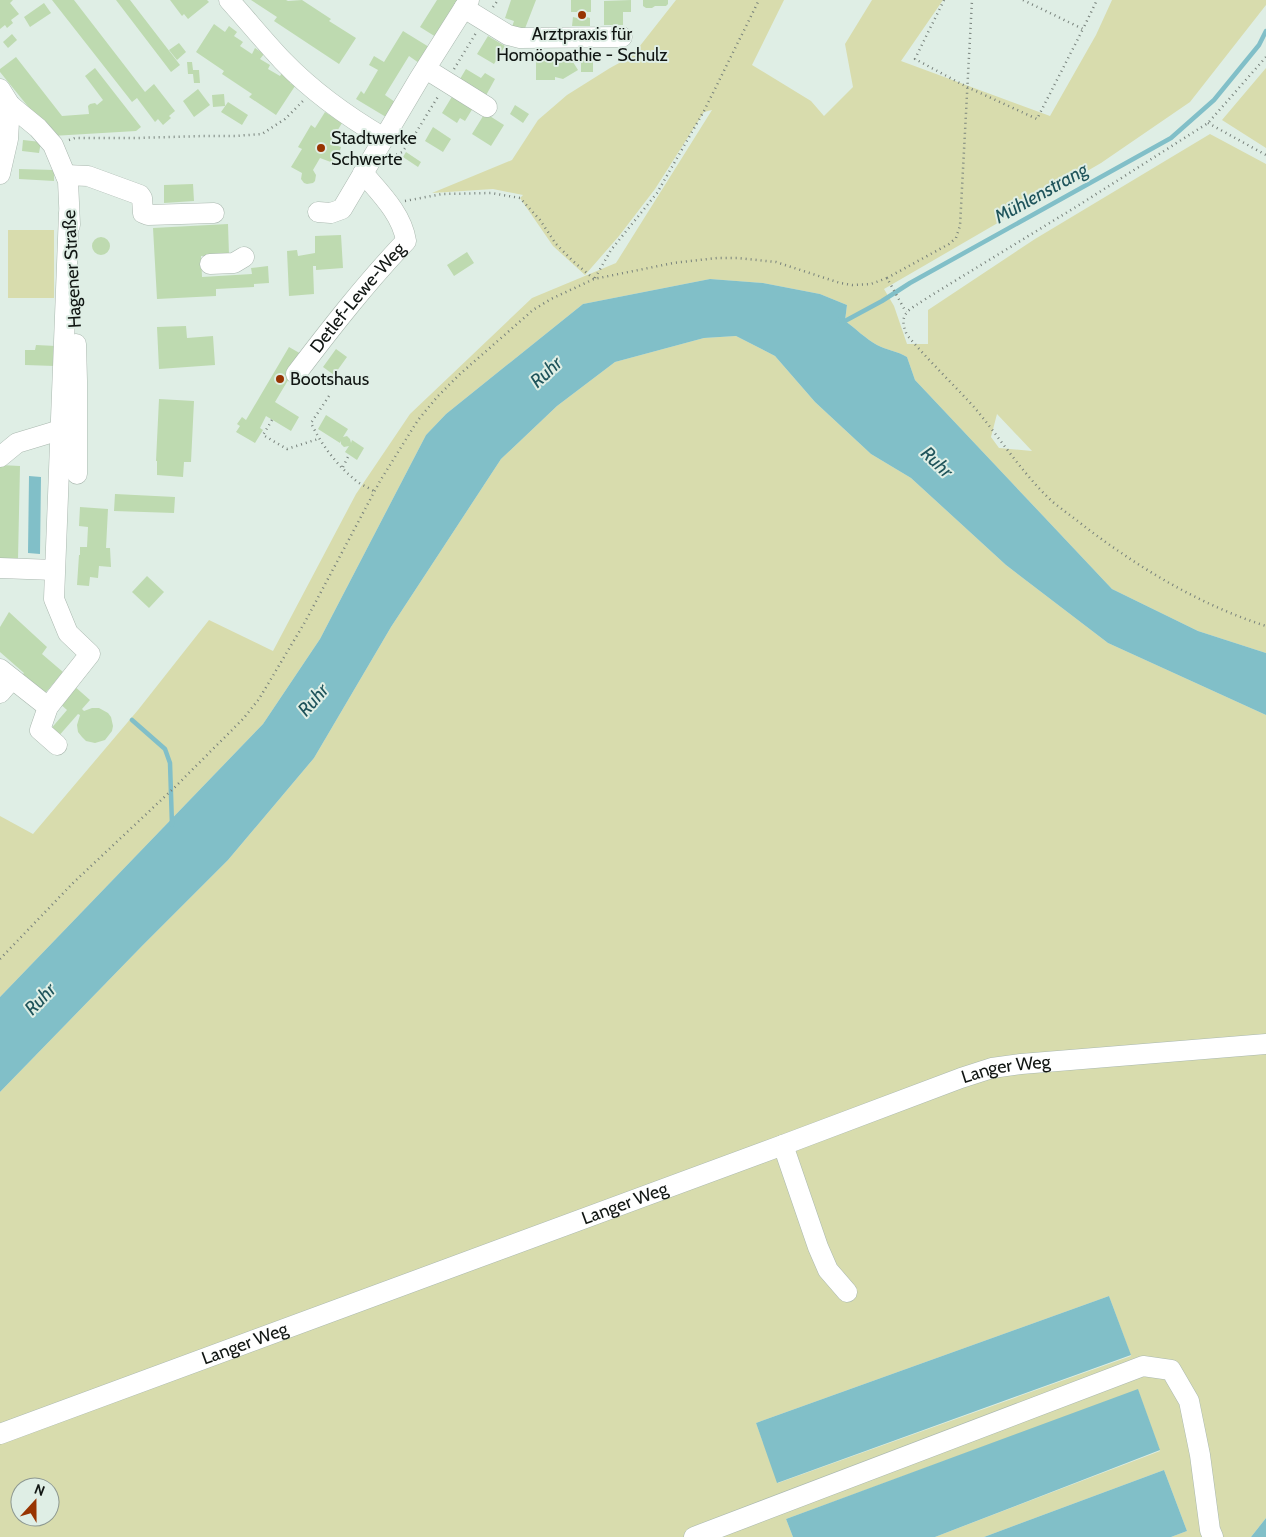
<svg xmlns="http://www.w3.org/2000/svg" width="1266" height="1537" font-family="Cabin,sans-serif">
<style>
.green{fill:#d8dcad;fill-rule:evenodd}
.water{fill:#81bfc8}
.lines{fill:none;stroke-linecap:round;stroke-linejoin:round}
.stream{stroke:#81bfc8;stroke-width:4.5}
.building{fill:#bedab0}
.minor-casing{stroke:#aab8af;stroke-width:21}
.path{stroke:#77817b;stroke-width:2.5;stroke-dasharray:1 4;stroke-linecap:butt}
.minor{stroke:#fff;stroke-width:20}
.poi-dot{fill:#983401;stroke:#dfeee5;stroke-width:2}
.labels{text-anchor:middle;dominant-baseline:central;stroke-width:4;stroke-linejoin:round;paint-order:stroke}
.poi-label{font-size:18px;fill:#111613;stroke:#dfeee5;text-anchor:start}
.street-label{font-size:18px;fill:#111613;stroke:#dfeee5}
.water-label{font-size:19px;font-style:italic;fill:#1e535a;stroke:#dfeee5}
</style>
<rect width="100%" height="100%" fill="#dfeee5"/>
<path class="green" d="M676,0H784L752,65L811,101L824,116L853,87L845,44L872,0H943L901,61L1050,116L1096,35L1112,0H1266V5L1190,102L1101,163L884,289L894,306L907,344H928V310L1035,239L1210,134L1266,164V653L1198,631L1112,589L915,380L907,357C897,351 887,350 877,345C866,339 855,328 845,321L847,305L820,294L763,283L710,279L583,304L446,414L426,435L320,639L263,724L0,997V816L33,834L138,710L209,620L273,651L356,494L410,414L532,298L616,263L712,110L704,112L655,189L619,236L585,275L553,246L520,198L523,195L493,189L432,193L512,160L538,120L567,95L610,68L632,56ZM997,414L1032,451L999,448L991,437Z
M1266,68V148L1222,120Z
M8,230H54V298H8Z
M736,336L775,356L815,402L871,454L911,478L1006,565L1108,643L1266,715V1518L1251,1537H1171L1187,1531L1164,1470L984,1537H935L1160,1451L1138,1390L786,1519L793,1537H0V1092L142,946L228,860L314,758L391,627L501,459L557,406L615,362L704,338ZM1109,1296L1131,1356L778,1483L756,1423ZM20,1487H50V1517H20Z"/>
<path class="water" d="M710,279L763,283L820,294L847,305L845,321C855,328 866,339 877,345C887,350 897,351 907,357L915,380L1112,589L1198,631L1266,653V715L1108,643L1006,565L911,478L871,454L815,402L775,356L736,336L704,338L615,362L557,406L501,459L391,627L314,758L228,860L142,946L0,1092V997L263,724L320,639L426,435L446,414L583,304Z
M29,476L41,477L40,554L28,553Z
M1109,1296L1131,1355L777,1483L756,1423Z
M1138,1389L1160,1450L935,1537H793L786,1519Z
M1164,1470L1187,1531L1171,1537H984Z
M1266,1518V1537H1251Z"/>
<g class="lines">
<path class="stream" d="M839,320L845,321L882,301L910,283L1171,138L1214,100L1259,45L1266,31
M132,720L165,749L170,763L172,825"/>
</g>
<path class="building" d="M0,0H13L10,3L19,14L11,20L13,23L7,28L5,25L0,29Z
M52,0H74L145,92L154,84L175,111L169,116L171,118L163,125L158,119L155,122L137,98L132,102Z
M116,0H130L180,65L171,72Z
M170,0H207L209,2L188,19L184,14L182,16Z
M251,0H286L288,1L302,0L331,19L329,21L356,38L339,64L274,21L277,17Z
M437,0H458L436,37L420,27Z
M511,0H536L524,31L512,27L514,21L505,18Z
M571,0H591V12H587V17L590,18V26H572L573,17L577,18V12H571Z
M631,0V12H623V25H604V1Z
M643,0H668V4L666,6H655L652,8H646L643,6Z
M44,3L51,13L30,27L24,17Z
M214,24L225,32L229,26L237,32L234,36L243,42L240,46L252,54L255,48L264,54L260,59L270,65L268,69L280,76L282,73L292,79L290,83L295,86L276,115L249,97L252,94L222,74L224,71L196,52Z
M403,31L429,47L419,63L409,56L385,95L395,102L386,117L356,99L361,91L364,94L378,70L369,65L374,56L384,62Z
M12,34L17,40L8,48L3,42Z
M488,36L505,46L494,64L477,54Z
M179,43L186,52L177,60L169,50Z
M536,54H555L558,60L568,54L578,70L563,79L555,77V80H536Z
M16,57L62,116L89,114L88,106L90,104L95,103L97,105L103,100L85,76L95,68L141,127L136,131L52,136L0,72V69Z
M581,58H593V72H581Z
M187,62H192L193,70H199L200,83H194L193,74H188Z
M466,69L481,78L485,73L495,79L484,99L457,84Z
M198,89L210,105L194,117L183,101Z
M224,94L225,106L213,107L212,95Z
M453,95L473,108L465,121L460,118L457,123L442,113Z
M228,102L248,115L242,125L221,112Z
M515,105L529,114L523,123L510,114Z
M325,112L342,123L330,143L341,147L336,164L320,158L313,170L316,175L315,181L313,183L307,184L304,183L301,179L302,173L291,167L302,149L298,147L311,125L315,128Z
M485,113L504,125L491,146L472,134Z
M433,127L451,139L443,152L425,141Z
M23,140L41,142L39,153L22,151Z
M406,152L421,162L418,167L403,157Z
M19,169L54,170V181L19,179Z
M193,184L194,201L164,203V185Z
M228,224L229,255L201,256L202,277L252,274L251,268L268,266L269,283L254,284V287L216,289V296L157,299L153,228Z
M341,235L343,268L316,270V266H313L314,294L289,296L287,251L297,250L298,256L315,253V236Z
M92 246a9 9 0 1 1 18 0a9 9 0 1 1-18 0Z
M467,252L474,263L454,276L447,265Z
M186,326L187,338L213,336L215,365L159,369L157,327Z
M36,345L56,346L55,366L25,365V350H35Z
M289,347L303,355L275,402L299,417L291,431L266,416L260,428L263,430L255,443L236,432L240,426L237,424L242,417L246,420Z
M336,349L347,357L334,375L323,367Z
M159,399L194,401L191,462H184L183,477L157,475V461H156Z
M326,415L348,429L343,437L347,436L350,439L351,443L352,440L364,448L357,460L345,452L349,446L344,447L341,444V441L340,443L318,429Z
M0,465L20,466L18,559H0Z
M115,494L175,497L174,513L114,511Z
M80,507L108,509L106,548H110L111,567L99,566L98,578L90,577L89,586L77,585L79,555H80V547H87L88,527L79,526Z
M147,576L164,592L149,608L132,592Z
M9,612L47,647L42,654L63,672L41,698L19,678L24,673L0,652V627Z
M73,685L90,700L82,709L84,711L92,708H99L108,713L111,717L113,726L112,731L105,740L95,743L86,741L82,737L78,732L77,725L80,715L78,714L57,738L49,731L67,710L58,702Z"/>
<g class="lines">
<g class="minor-casing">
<g id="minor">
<path d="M229,0C247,20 264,41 283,61C312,91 348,117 384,138"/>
<path d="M464,8L508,35L520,38L622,37"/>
<path d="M426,69L487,107"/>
<path d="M0,89L10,105L38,128L53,145L68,181L70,225"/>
<path d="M0,174L8,139L10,105"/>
<path d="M66,175L88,176L140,195L142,198L143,213L148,215L214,213"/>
<path d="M318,212L331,213L342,209L419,79L469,0"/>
<path d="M210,264L234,263L244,257"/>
<path d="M76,344L77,381V474"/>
<path id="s1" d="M296,374C331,328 366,283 406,241C402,214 380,193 363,173"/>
<path d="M0,457L17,443L60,430"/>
<path d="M0,568L54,570"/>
<path d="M0,669L48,707"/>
<path d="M0,693L12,679"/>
<path d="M57,745L40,730L48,707L90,654L68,633L54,599L69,213"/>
<path d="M783,1145L818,1247L828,1270L847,1292"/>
<path id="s2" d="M0,1434L783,1145L961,1078L992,1068L1021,1064L1266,1044"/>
<path d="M694,1537L1143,1366L1171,1370L1189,1401L1200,1455L1210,1530L1213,1537"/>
</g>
</g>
<path class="path" d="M944,0L915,59L967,87L1037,119L1083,29
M1023,0L1083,29L1097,0
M493,7L498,0
M1266,57L1208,123L1079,205L927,298C910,310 897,312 907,335C928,360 952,383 974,407C1001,439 1023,475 1054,503C1064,511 1074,518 1084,526C1139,568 1200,605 1266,626
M454,69L476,33
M1208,123L1266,155
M69,140L75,138H136L203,136H235L262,134L285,119L303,101
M392,157L402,152L412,139L439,95
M405,201L442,194L491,193L520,198L540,220L556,244L573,261L594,279
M595,278L611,250L657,193L704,111L759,0
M887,278L949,244L956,238L960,226L972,0
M329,396L311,423C321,444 336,464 354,479C359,484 367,487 374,491
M272,420L263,435L287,449L318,439
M343,467L349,455
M0,959L73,883L175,787L243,719L259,699L305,622L380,481L418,420L438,396L460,374L533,310L551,299L594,279L673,263L717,258H738L776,262L840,283L852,285L871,284L887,278L906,312"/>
<use href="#minor" class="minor"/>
</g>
<g class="poi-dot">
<circle cx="582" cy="15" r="5"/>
<circle cx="321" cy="148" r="5"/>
<circle cx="280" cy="379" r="5"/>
</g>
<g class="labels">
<g class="poi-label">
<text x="582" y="34" text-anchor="middle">Arztpraxis für<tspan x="582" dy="21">Homöopathie - Schulz</tspan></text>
<text x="331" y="138">Stadtwerke<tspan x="331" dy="21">Schwerte</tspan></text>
<text x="290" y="379">Bootshaus</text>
</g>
<g class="street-label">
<text transform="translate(72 269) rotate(-93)">Hagener Straße</text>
<text stroke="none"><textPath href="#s1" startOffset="98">Detlef-Lewe-Weg</textPath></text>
<text stroke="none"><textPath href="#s2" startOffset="1071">Langer Weg</textPath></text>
<text stroke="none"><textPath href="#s2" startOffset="666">Langer Weg</textPath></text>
<text stroke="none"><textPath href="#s2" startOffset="261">Langer Weg</textPath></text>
</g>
<g class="water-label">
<text transform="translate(1041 193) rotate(-29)">Mühlenstrang</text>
<text transform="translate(546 372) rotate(-43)">Ruhr</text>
<text transform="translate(937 462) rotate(44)">Ruhr</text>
<text transform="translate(313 700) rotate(-49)">Ruhr</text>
<text transform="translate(40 999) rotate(-46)">Ruhr</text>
</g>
</g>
<g transform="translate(35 1502) rotate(21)"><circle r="24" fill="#dfeee5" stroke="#8d9891"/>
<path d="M0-4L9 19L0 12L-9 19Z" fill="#983401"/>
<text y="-8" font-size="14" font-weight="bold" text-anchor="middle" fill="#111613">N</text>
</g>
</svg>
